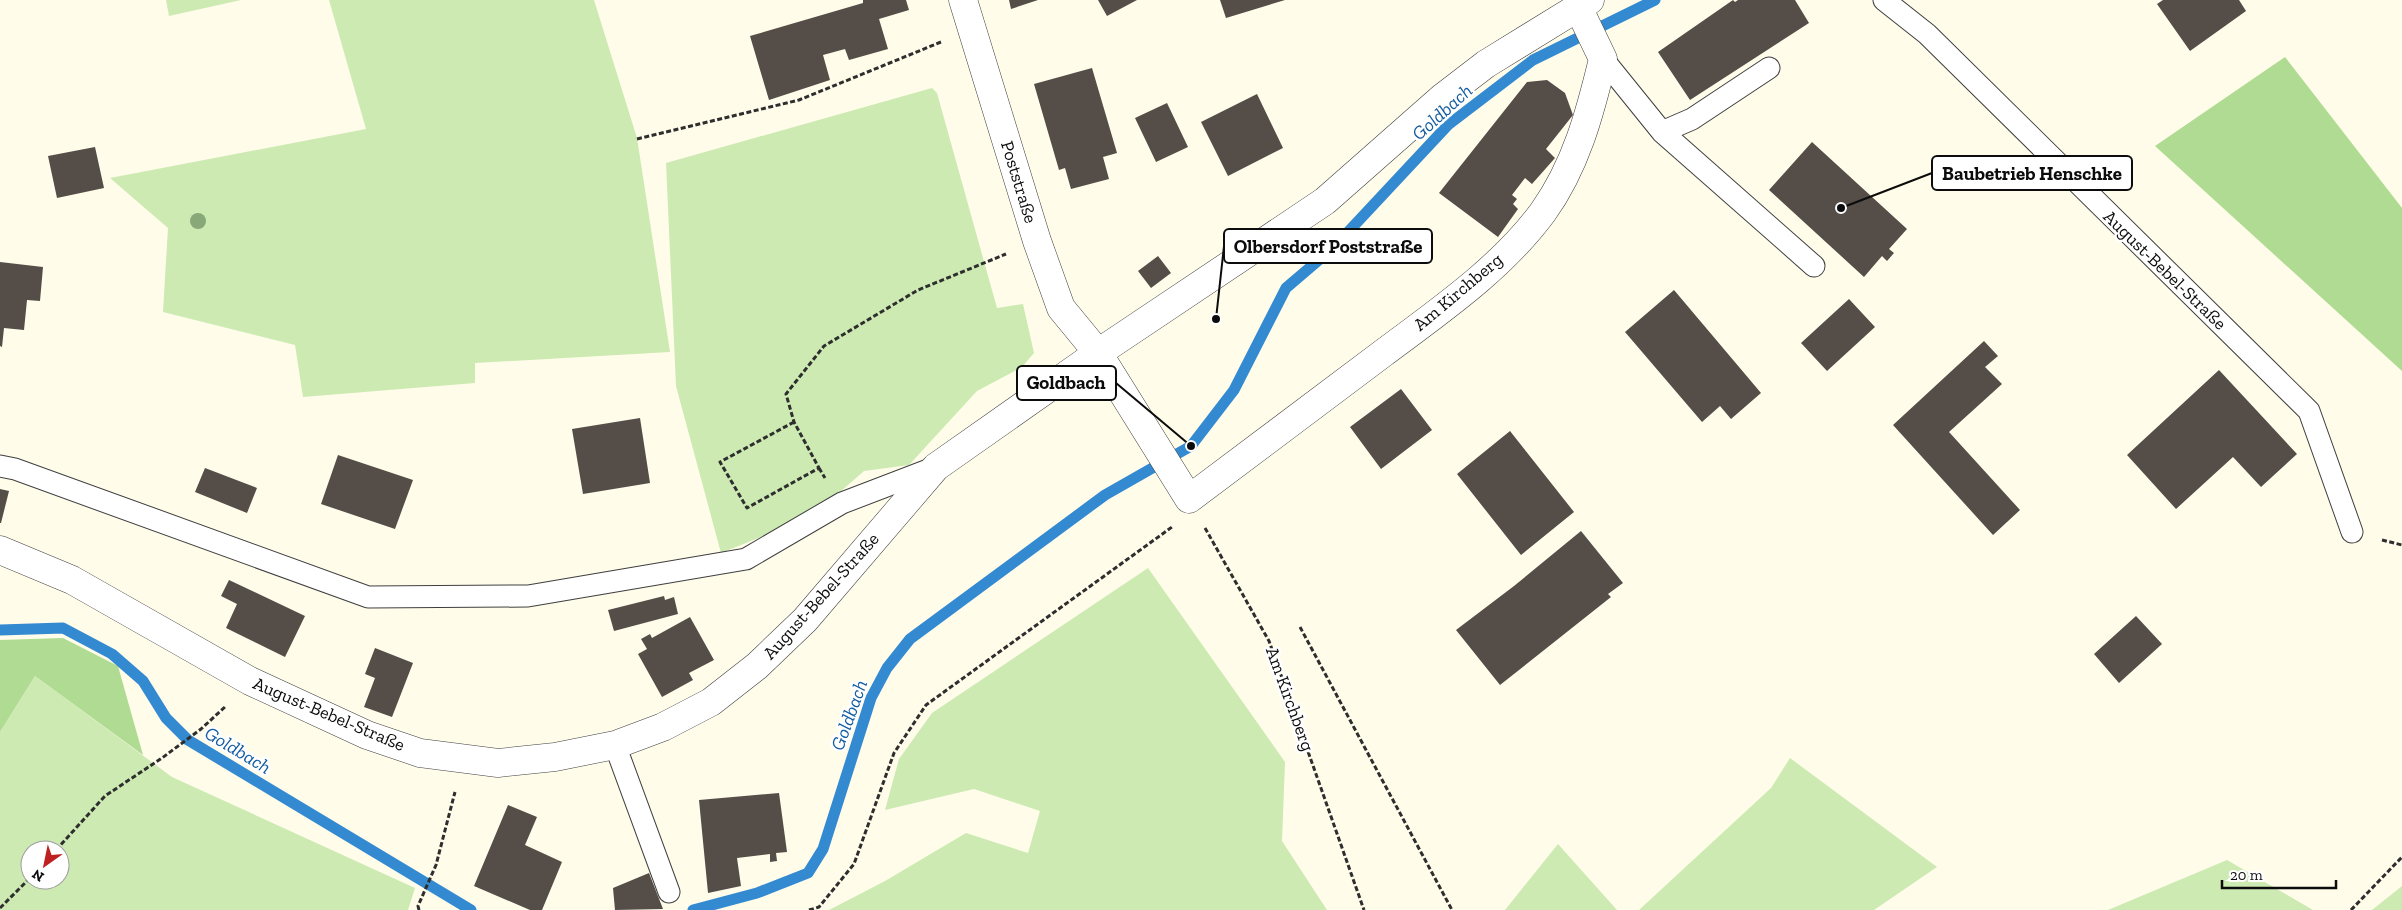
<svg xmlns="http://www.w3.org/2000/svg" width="2402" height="910" font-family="'Zilla Slab',serif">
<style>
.green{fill:#cdeab3;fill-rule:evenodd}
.forest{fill:#b0db92}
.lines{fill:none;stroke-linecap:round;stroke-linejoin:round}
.stream{stroke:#338ad1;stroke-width:11}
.building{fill:#544d48}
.service-casing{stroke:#3f3f3f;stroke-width:23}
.minor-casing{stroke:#3f3f3f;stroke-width:29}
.tertiary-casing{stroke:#3f3f3f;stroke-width:29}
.path{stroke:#2e2e2e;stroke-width:3;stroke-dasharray:5 2.5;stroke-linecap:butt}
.service{stroke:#fff;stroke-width:21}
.minor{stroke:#fff;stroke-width:28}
.tertiary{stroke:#fff;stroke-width:28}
.tree{fill:#88a878}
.labels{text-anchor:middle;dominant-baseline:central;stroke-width:5;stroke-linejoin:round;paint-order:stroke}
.street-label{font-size:18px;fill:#0c0c0c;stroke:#fff}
.water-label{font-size:19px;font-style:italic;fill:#125ca0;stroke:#fff}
.leader{fill:none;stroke:#0c0c0c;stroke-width:2}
.callout-dot{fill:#0c0c0c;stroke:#fff;stroke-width:2}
.callout{fill:#fff;stroke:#0c0c0c;stroke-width:2}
.callout-label{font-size:19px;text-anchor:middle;font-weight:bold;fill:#0c0c0c}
</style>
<rect width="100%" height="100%" fill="#fffcea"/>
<path class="green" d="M166,0H241L169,16Z
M329,0H594L637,138L670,352L475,363V383L303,397L295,345L163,312L168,228L110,178L366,129Z
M932,88L937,93L997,308L1023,304L1034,353L1022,367L977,391L909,465L864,471L824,506L798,522L721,553L676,386L666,163Z
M1148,568L1285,762L1282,841L1327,910H829L885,881L966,833L1028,853L1040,811L974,789L885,810L899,759L932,713Z
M35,676L172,777L415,888L408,910H0V732ZM30,850H60V880H30Z
M1790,758L1937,867L1874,910H1639L1771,788Z
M1558,844L1617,910H1505Z
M2227,860L2313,910H2108Z
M2402,886V910H2372Z"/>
<path class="forest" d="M2285,57L2402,208V371L2155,146Z
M63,638L118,666L143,755L35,676L0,732V640Z"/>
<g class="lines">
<path class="stream" d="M0,630L63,628L112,654L143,681L166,718L188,740L471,910
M693,910L757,893L808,873L823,849L871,698L887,668L910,639L1105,495L1191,446L1234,390L1286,288L1334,247L1448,125L1533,60L1655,0"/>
</g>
<path class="building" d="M863,0H906L909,10L879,19L888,49L849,60L845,49L823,55L830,80L769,100L750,36L863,3Z
M1009,0H1038L1011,9Z
M1098,0H1137L1107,16Z
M1220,0H1285L1226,18Z
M1733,0L1735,2L1738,0H1795L1809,23L1690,100L1658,52Z
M2163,0H2239L2246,11L2190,51L2157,4Z
M1092,68L1117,153L1103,157L1109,179L1071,189L1065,168L1059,170L1034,84Z
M1547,80L1565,93L1573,115L1546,149L1555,158L1532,184L1525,178L1512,195L1517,199L1513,204L1518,209L1498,237L1439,193L1527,82Z
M1257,94L1283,148L1228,176L1201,122Z
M1167,103L1188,147L1156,162L1135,118Z
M1812,142L1907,229L1889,249L1894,253L1887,261L1882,256L1864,277L1769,190Z
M95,147L104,188L57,198L48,156Z
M1158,256L1171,273L1151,288L1138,271Z
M0,262L43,267L40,301L27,300L24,330L4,328L2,347L0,346Z
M1674,290L1761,393L1731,419L1720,406L1702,422L1625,332Z
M1849,299L1875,327L1827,371L1801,343Z
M1984,341L1998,356L1985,367L2002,384L1949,432L2020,510L1993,535L1893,425Z
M2219,370L2297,454L2261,487L2233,457L2176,509L2127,455Z
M1401,389L1432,430L1381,469L1350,427Z
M640,418L650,483L583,494L572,429Z
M1510,431L1574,512L1521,555L1457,474Z
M338,455L413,480L395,529L321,504Z
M205,468L257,488L247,513L195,492Z
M0,489L9,491L1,523H0Z
M1581,531L1623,583L1608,594L1611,597L1500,685L1456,630L1514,586Z
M229,580L305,616L285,657L226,628L237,604L221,596Z
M664,596L665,600L674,597L678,614L614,631L608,610Z
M2136,616L2162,644L2119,683L2094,654Z
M690,617L714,660L689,673L693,680L662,697L638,654L647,649L641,639L650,634L652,638Z
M375,648L413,663L392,717L364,707L375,678L365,674Z
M779,793L787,852L776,853L777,861L770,862V854L737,858L741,886L708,893L699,800Z
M508,805L537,817L525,845L562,862L542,910H530L474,886Z
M649,873L663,909L615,910L613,888Z"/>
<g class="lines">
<g class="service-casing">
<path id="service" d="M1884,0L1927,34L2309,411L2352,532
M1603,59L1662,132L1814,266
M1662,132L1692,119L1769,68
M0,466L15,469L368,597L528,596L746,559L842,503L936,467
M615,745L669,892"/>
</g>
<g class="minor-casing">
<path id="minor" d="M963,0L1037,241L1061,308L1098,353L1189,499C1253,451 1317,403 1382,354C1438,312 1501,269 1543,212C1576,166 1590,113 1603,59L1578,7"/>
</g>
<g class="tertiary-casing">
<path id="tertiary" d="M0,550L72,580L250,681L367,735L420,753L498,763L555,757L615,745L663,727L711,702L757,666L805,620L936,467L1098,353L1325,201L1443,97L1486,64L1590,0"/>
</g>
<path class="path" d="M637,139L799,100L941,42
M794,422L720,462L747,508L819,468L794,422L786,394L824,346L918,290L1006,254
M819,468L825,478
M1205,528L1269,641L1364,910
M2382,540L2402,545
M1300,627L1452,910
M56,850L105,796L162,758L201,729L226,706
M0,908L30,878
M419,910L418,906L436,865L455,792
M809,910L819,907L854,864L894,753L926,705L1172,527
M2351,910L2402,857"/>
<use href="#service" class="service"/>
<use href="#minor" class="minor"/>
<use href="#tertiary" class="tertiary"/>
</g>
<circle class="tree" cx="198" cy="221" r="8"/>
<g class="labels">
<g class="street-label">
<text transform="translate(1019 182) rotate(73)">Poststraße</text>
<text transform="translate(2165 270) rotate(44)">August-Bebel-Straße</text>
<text transform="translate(1458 292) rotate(-40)">Am Kirchberg</text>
<text transform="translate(821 596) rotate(-48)">August-Bebel-Straße</text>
<text transform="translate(1290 699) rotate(70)">Am Kirchberg</text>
<text transform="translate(329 714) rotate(23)">August-Bebel-Straße</text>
</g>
<g class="water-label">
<text transform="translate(1442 112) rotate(-42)">Goldbach</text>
<text transform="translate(849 715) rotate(-70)">Goldbach</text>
<text transform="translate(238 750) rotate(31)">Goldbach</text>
</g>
</g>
<path class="leader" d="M1841 208L1932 173M1216 319L1224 246M1191 446L1116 383"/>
<g class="callout-dot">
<circle cx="1841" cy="208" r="5"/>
<circle cx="1216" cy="319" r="5"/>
<circle cx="1191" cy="446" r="5"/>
</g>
<g class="callout">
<rect x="1932" y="156" width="200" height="34" rx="5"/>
<rect x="1224" y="229" width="208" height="34" rx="5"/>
<rect x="1017" y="366" width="99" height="34" rx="5"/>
</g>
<g class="callout-label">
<text x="2032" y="180">Baubetrieb Henschke</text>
<text x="1328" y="253">Olbersdorf Poststraße</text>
<text x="1066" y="389">Goldbach</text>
</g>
<g transform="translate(45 865) rotate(213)"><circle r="24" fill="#ffffff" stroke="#9e9e9e"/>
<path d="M0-4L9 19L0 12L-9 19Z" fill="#bf2121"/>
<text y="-8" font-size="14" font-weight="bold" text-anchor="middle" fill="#0c0c0c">N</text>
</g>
<path d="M2222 880v8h114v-8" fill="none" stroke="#0c0c0c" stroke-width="2.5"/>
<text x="2230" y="880" font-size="15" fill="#0c0c0c" stroke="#ffffff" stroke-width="4" paint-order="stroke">20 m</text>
</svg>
